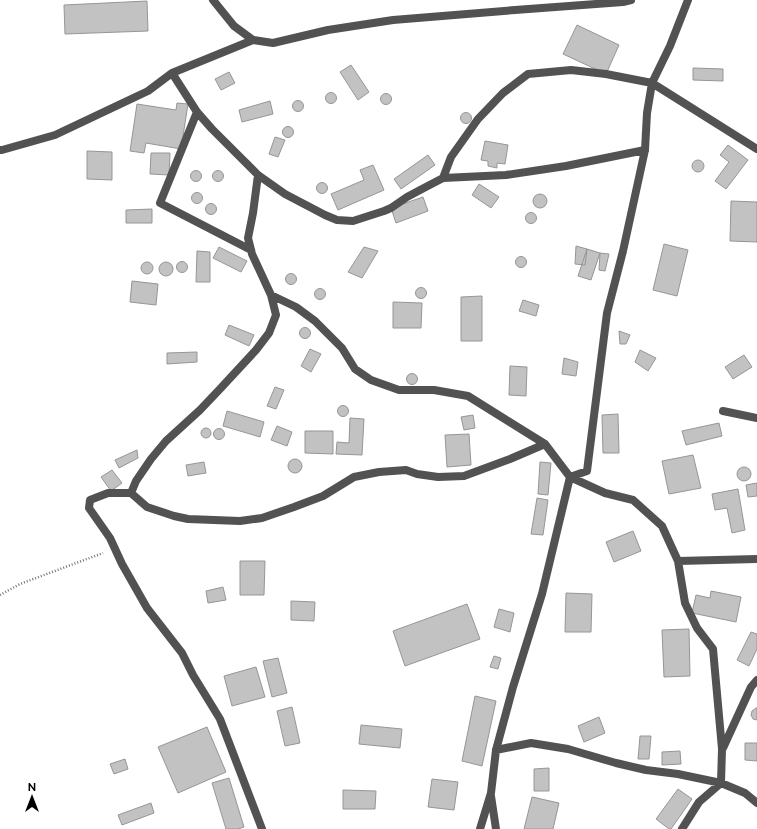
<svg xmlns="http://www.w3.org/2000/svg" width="757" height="829" font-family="Raleway,sans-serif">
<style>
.building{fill:#c2c2c2;stroke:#969696}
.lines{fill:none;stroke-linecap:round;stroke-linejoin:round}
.path{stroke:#747474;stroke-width:2.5;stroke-dasharray:1 2;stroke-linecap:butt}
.street{stroke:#525252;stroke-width:8}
</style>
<rect width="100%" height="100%" fill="#fff"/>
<path class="building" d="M147,1L148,31L65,34L64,5Z
M577,25L619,45L606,74L563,54Z
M351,65L369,92L358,100L340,72Z
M693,68L723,69V81L693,80Z
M229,72L235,83L221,90L215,79Z
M325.5 98a5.5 5.5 0 1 1 11 0a5.5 5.5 0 1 1-11 0Z
M380.5 99a5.5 5.5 0 1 1 11 0a5.5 5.5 0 1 1-11 0Z
M292.5 106a5.5 5.5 0 1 1 11 0a5.5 5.5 0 1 1-11 0Z
M270,101L273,114L242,122L239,110Z
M177,103L188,104L181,149L146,143L144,153L130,151L137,104L176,110Z
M460.5 118a5.5 5.5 0 1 1 11 0a5.5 5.5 0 1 1-11 0Z
M282.5 132a5.5 5.5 0 1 1 11 0a5.5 5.5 0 1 1-11 0Z
M275,137L285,140L278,157L269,154Z
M485,141L508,145L505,164L497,163V168L488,166V161L481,160Z
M728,145L748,160L726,189L715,181L729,162L720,155Z
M87,151L112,152V180L87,179Z
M151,153H170L169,175L150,174Z
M428,155L435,165L401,189L394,179Z
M692 166a6 6 0 1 1 12 0a6 6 0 1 1-12 0Z
M373,165L384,190L338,210L331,194L364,180L360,170Z
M212.5 176a5.5 5.5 0 1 1 11 0a5.5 5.5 0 1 1-11 0Z
M190.5 176a5.5 5.5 0 1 1 11 0a5.5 5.5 0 1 1-11 0Z
M316.5 188a5.5 5.5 0 1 1 11 0a5.5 5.5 0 1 1-11 0Z
M479,184L499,197L491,208L472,195Z
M191.5 198a5.5 5.5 0 1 1 11 0a5.5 5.5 0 1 1-11 0Z
M533 201a7 7 0 1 1 14 0a7 7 0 1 1-14 0Z
M423,197L428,211L396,223L391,208Z
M731,201L757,202V242L730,241Z
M205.5 209a5.5 5.5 0 1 1 11 0a5.5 5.5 0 1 1-11 0Z
M152,209V223H126V210Z
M525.5 218a5.5 5.5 0 1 1 11 0a5.5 5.5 0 1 1-11 0Z
M664,244L688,250L677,296L653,290Z
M576,246L587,249L585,265L575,264Z
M219,247L247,261L241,272L213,258Z
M364,247L378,251L362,278L348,272Z
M587,249L600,253L591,280L578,276Z
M197,251L210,252V282H196Z
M600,253L609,254L605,271L599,270Z
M515.5 262a5.5 5.5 0 1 1 11 0a5.5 5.5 0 1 1-11 0Z
M176.5 267a5.5 5.5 0 1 1 11 0a5.5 5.5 0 1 1-11 0Z
M159 269a7 7 0 1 1 14 0a7 7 0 1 1-14 0Z
M141 268a6 6 0 1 1 12 0a6 6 0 1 1-12 0Z
M285.5 279a5.5 5.5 0 1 1 11 0a5.5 5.5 0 1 1-11 0Z
M132,281L158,284L156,305L130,302Z
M415.5 293a5.5 5.5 0 1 1 11 0a5.5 5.5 0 1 1-11 0Z
M314.5 294a5.5 5.5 0 1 1 11 0a5.5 5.5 0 1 1-11 0Z
M482,296V341H461V297Z
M523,300L539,305L536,316L519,311Z
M393,302L422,303L421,328H393Z
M229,325L254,335L249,346L225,335Z
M299.5 333a5.5 5.5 0 1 1 11 0a5.5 5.5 0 1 1-11 0Z
M619,331L630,335L626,344H620Z
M310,349L321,354L311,372L301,366Z
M640,350L656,358L648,371L635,362Z
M197,352V362L167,364V353Z
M744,355L752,367L733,379L725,367Z
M564,358L578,362L576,376L562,374Z
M510,366L527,367L526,396L509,395Z
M406.5 379a5.5 5.5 0 1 1 11 0a5.5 5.5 0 1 1-11 0Z
M275,387L284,390L276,409L267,406Z
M337.5 411a5.5 5.5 0 1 1 11 0a5.5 5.5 0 1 1-11 0Z
M227,411L264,422L260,437L223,426Z
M618,414L619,453H603L602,415Z
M473,415L475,428L464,430L461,417Z
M350,418L364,419L362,455L336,454L337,442L349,443Z
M719,423L722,436L686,445L682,431Z
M277,426L292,432L287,446L271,440Z
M201 433a5 5 0 1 1 10 0a5 5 0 1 1-10 0Z
M213.5 434a5.5 5.5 0 1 1 11 0a5.5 5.5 0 1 1-11 0Z
M305,431H333V454L305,453Z
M469,434L471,465L447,467L445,435Z
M137,450L138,458L119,468L115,460Z
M693,455L701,488L669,494L662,461Z
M288 466a7 7 0 1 1 14 0a7 7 0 1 1-14 0Z
M204,462L206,473L188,476L186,465Z
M540,462L551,463L548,495L538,494Z
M737 474a7 7 0 1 1 14 0a7 7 0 1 1-14 0Z
M112,470L122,483L111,491L101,477Z
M757,483V496L748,497L746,485Z
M738,489L745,530L732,533L727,508L715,510L712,494Z
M537,498L548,500L543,535L531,534Z
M633,531L641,551L614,562L606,542Z
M240,561H265L264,595H240Z
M223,587L226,600L208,603L206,591Z
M711,591L741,597L736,622L692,613L696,595L710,598Z
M566,593L592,594L591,632H565Z
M291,601L315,602L314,621L291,620Z
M467,604L480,639L405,666L393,631Z
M499,609L514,613L510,632L494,627Z
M689,629L690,676L664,677L662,630Z
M751,632L757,634V649L749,666L737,660Z
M494,656L501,658L498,669L490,667Z
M278,658L287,693L272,697L263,661Z
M256,667L265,697L232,706L224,676Z
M475,696L496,701L482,766L462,761Z
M292,707L300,743L285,746L277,711Z
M756,708H757V720L753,719L751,715L752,711Z
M599,717L605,733L584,742L578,726Z
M361,725L402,729L400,748L359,744Z
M207,727L226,772L178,793L158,747Z
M640,736H651L649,759H638Z
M745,743H757V761L745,760Z
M680,751L681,764L662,765V752Z
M125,759L128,769L114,774L110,764Z
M549,768V791H534V769Z
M229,778L244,827L238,829H226L212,783Z
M432,779L458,782L454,810L428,807Z
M678,789L692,799L671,829H669L656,819Z
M343,790L376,791L375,809H343Z
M532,797L559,803L553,829H524Z
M151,803L154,813L122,825L118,815Z"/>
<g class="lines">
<path class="path" d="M0,595L20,584L103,553"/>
<path class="street" d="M213,0L234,26L253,40L273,43L328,30L393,20L515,10L623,2L631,0
M172,73L197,112L212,129L258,175L285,194L325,215L337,220L353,221L384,211L391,208L407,197L422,189L443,178L506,175L566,166L645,150
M197,112L160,203L251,250
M0,150H2L55,135L148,91L172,73L253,40
M443,178L451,157L478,119L503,93L528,74L571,70L606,74L652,83L757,149
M271,295L296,307L315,321L342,348L355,369L371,380L399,390H434L468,396L545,444L570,477L605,493L633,500L662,526L678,561L685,603L697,628L713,649L722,749L721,783L699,802L682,829
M723,411L757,418
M131,493L136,481L151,459L166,441L200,410L219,390L256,350L269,333L276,315L271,295L252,254L248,238L253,213L258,175
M678,561L757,559
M723,748L751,687L757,680
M496,750L531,743L568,749L616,763L646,770L678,774L721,783L745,793L757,803
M491,796L496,829
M262,829L220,719L193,675L182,653L147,608L122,564L110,538L89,508L90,500L108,493H131L147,507L174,516L188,519L240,521L262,518L294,507L323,496L354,477L379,472L406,470L417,474L438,477L464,476L510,459L545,444
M480,829L491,793L496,750L513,687L542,594L570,477L587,471L607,313L623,251L645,150L647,113L652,83L670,46L688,0"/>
</g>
<g transform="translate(32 797)" stroke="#ffffff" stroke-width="3" paint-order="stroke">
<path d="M0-3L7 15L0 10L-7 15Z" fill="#000000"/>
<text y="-6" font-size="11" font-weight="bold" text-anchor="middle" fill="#000000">N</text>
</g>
</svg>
